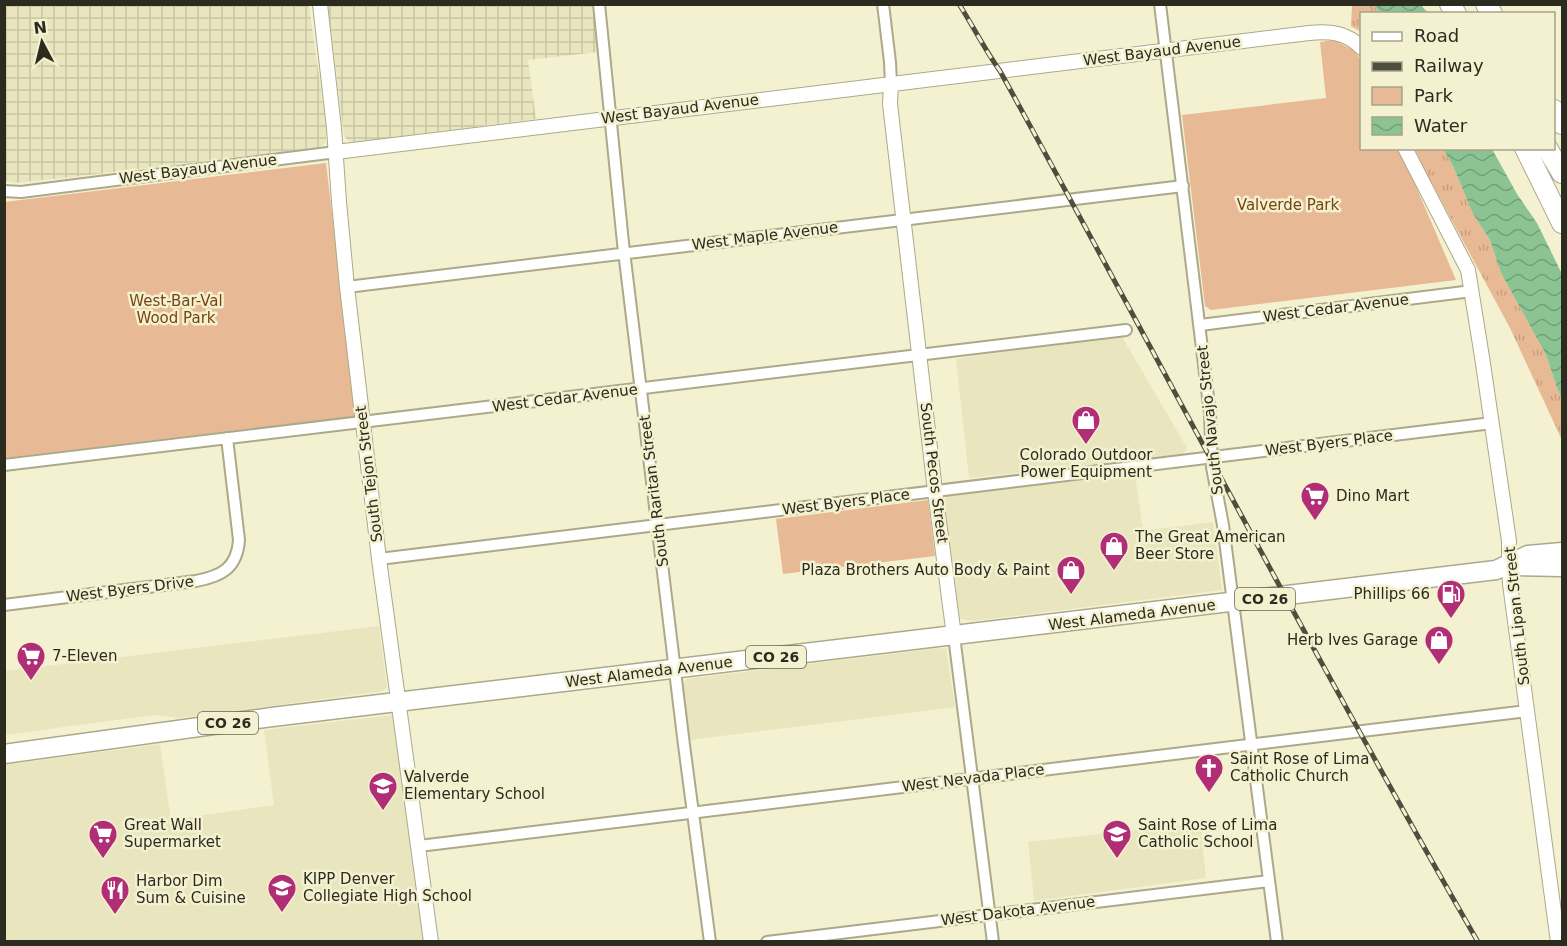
<svg xmlns="http://www.w3.org/2000/svg" width="1567" height="946" font-family="'DejaVu Sans',sans-serif">
<style>
.built{fill:#e9e5be}
.industrial{fill:url(#industrial-grid)}
.grass{fill:url(#grass-tufts)}
.park{fill:#e8b995}
.water{fill:url(#water-waves)}
.lines{fill:none;stroke-linecap:round;stroke-linejoin:round}
.minor-casing{stroke:#aba98a;stroke-width:14}
.tertiary-casing{stroke:#aba98a;stroke-width:16}
.primary-casing{stroke:#aba98a;stroke-width:21}
.motorway-casing{stroke:#aba98a;stroke-width:22}
.minor{stroke:#fff;stroke-width:10}
.tertiary{stroke:#fff;stroke-width:14}
.primary{stroke:#fff;stroke-width:18}
.motorway{stroke:#fff;stroke-width:20}
.rail-casing{stroke:#4f4d3e;stroke-width:5}
.rail{stroke:#f4f1d0;stroke-width:3;stroke-dasharray:9;stroke-linecap:butt}
.labels{text-anchor:middle;dominant-baseline:central;stroke-width:5;stroke-linejoin:round;paint-order:stroke}
.shield{fill:#f4f1d0;stroke:#686654;stroke-width:1.5}
.shield-label{font-size:14px;font-weight:bold;fill:#2c2b1f}
.street-label{font-size:15px;fill:#2c2b1f;stroke:#f4f1d0}
.park-label{font-size:15px;fill:#794411;stroke:#f4f1d0}
.poi-label{font-size:15px;fill:#2c2b1f;stroke:#f4f1d0;text-anchor:start}
</style>
<defs>
<pattern id="industrial-grid" width="8" height="8" patternUnits="userSpaceOnUse" patternTransform="scale(1.5)"><rect width="8" height="8" fill="#e9e5be"/><path d="M0 4h8M4 0v8" fill="none" stroke="#c8c5a3"/></pattern>
<pattern id="grass-tufts" width="24" height="20" patternUnits="userSpaceOnUse" patternTransform="scale(1.5)"><rect width="24" height="20" fill="#e8b995"/><path d="M3 7l-1-3M5 7V3M7 7l1-3M15 17l-1-3M17 17v-4M19 17l1-3" fill="none" stroke="#c79f80"/></pattern>
<pattern id="water-waves" width="16" height="10" patternUnits="userSpaceOnUse" patternTransform="scale(1.5)"><rect width="16" height="10" fill="#8cc393"/><path d="M0 5q4-4 8 0t8 0" fill="none" stroke="#739f77"/></pattern>
</defs>
<rect width="100%" height="100%" fill="#f4f1d0"/>
<path class="built" d="M1121,335L1187,448L1184,454L969,478L956,359Z
M1135,474L1143,531L1213,522L1222,590L975,621L960,619L955,613L944,501L947,496Z
M379,626L387,687L383,691L180,718L154,715L5,735V671Z
M940,648L946,649L955,707L690,740L683,683L687,679Z
M393,715L397,724L424,941H5L4,765L160,744L171,820L274,805L264,730Z
M1200,823L1206,878L1034,901L1028,842Z"/>
<path class="industrial" d="M4,5H309L326,127V143L319,147L72,177L15,183L5,181Z
M328,5H592L598,52L528,60L536,119L356,142L349,141L344,136Z"/>
<path class="grass" d="M1352,5H1374L1380,13L1362,14L1361,32L1351,26Z
M1415,149H1443L1453,166L1473,214L1490,240L1501,273L1546,355L1557,388L1562,399V440L1510,328L1422,165Z"/>
<path class="park" d="M1334,40L1355,51L1361,61L1362,148L1400,149L1456,280L1211,310L1205,306L1182,115L1326,98L1320,42Z
M326,163L356,416L5,458L4,202Z
M928,500L935,556L783,574L776,519Z"/>
<path class="water" d="M1374,5H1421L1428,13H1380Z
M1443,149H1492L1517,194L1537,223L1562,274V399L1557,388L1546,355L1501,273L1490,240L1473,214L1453,166Z"/>
<g class="lines">
<g class="minor-casing">
<path id="minor" d="M599,4L623,243L684,745L710,942
M883,4L890,62L891,84
M1160,4L1210,414L1212,467L1223,525L1277,942
M4,191L21,192L336,152
M347,287L1183,186
M1200,325L1472,291
M4,465L1126,330
M379,559L1492,423
M4,605L196,581C222,576 237,568 239,540L227,438
M954,636L993,942
M419,846L1527,711
M767,942L1269,881"/>
</g>
<g class="tertiary-casing">
<path id="tertiary" d="M320,4L334,128L339,202L347,287L379,559L431,942
M891,84L890,104L935,491L954,636
M1405,148L1468,270L1482,357L1509,541V566L1510,584L1558,942
M336,152L1309,33C1330,31 1346,32 1362,48"/>
</g>
<g class="primary-casing">
<path id="primary" d="M1513,566L1562,567
M4,754L272,717L1496,570L1528,555L1562,552"/>
</g>
<g class="motorway-casing">
<path id="motorway" d="M1450,4L1456,14
M1486,4L1492,14
M1554,110L1562,124
M1525,148L1562,223
M1547,148L1562,173"/>
</g>
<use href="#minor" class="minor"/>
<use href="#tertiary" class="tertiary"/>
<use href="#primary" class="primary"/>
<use href="#motorway" class="motorway"/>
<g class="rail-casing">
<path id="rail" d="M959,4C973,26 985,50 1000,71C1160,361 1313,655 1478,942"/>
</g>
<use href="#rail" class="rail"/>
</g>
<defs>
<g id="shop-pin" transform="scale(1.5)"><path d="M0 17L-7.5 6A9.5 9.5 0 1 1 7.5 6Z" fill="#b12d75" stroke="#f4f1d0"/><path d="M-5-2.5h2.3a2.7 3.5 0 0 1 5.4 0H5L5.5 6h-11ZM-1.5-2.5h3a1.5 2.3 0 0 0-3 0Z" fill="#fff"/></g>
<g id="supermarket-pin" transform="scale(1.5)"><path d="M0 17L-7.5 6A9.5 9.5 0 1 1 7.5 6Z" fill="#b12d75" stroke="#f4f1d0"/><path d="M-6-5.5h2.5l.6 2H6L4.5 2H-2.5L-4.4-4H-6ZM-1.5 3.2a1.3 1.3 0 1 0 .1 0ZM3 3.2a1.3 1.3 0 1 0 .1 0Z" fill="#fff"/></g>
<g id="fuel-pin" transform="scale(1.5)"><path d="M0 17L-7.5 6A9.5 9.5 0 1 1 7.5 6Z" fill="#b12d75" stroke="#f4f1d0"/><path d="M-5.5-6h7V0h2V4h1.3V-2.5L3-4.5l.8-.8L6-3V5H2.5V1h-1V6h-7ZM-4.2-4.7v3.2H.2V-4.7Z" fill="#fff"/></g>
<g id="church-pin" transform="scale(1.5)"><path d="M0 17L-7.5 6A9.5 9.5 0 1 1 7.5 6Z" fill="#b12d75" stroke="#f4f1d0"/><path d="M-1.2-6h2.4v3.5h3.3v2.4h-3.3V6h-2.4V-.1h-3.3v-2.4h3.3Z" fill="#fff"/></g>
<g id="school-pin" transform="scale(1.5)"><path d="M0 17L-7.5 6A9.5 9.5 0 1 1 7.5 6Z" fill="#b12d75" stroke="#f4f1d0"/><path d="M0-5L7-2L0 1L-7-2ZM-4 1L0 2.5L4 1V4Q0 6-4 4Z" fill="#fff"/></g>
<g id="restaurant-pin" transform="scale(1.5)"><path d="M0 17L-7.5 6A9.5 9.5 0 1 1 7.5 6Z" fill="#b12d75" stroke="#f4f1d0"/><path d="M-5-6h1v4h1v-4h1v4h1v-4h1v5L-1.5 .5V6h-2V.5L-5-1ZM5-6V6H3V1.5H1.5Q1.5-4 5-6Z" fill="#fff"/></g>
</defs>
<g fill-rule="evenodd">
<use href="#shop-pin" x="1086" y="420"/>
<use href="#supermarket-pin" x="1315" y="496"/>
<use href="#shop-pin" x="1114" y="546"/>
<use href="#shop-pin" x="1071" y="570"/>
<use href="#fuel-pin" x="1451" y="594"/>
<use href="#shop-pin" x="1439" y="640"/>
<use href="#supermarket-pin" x="31" y="656"/>
<use href="#church-pin" x="1209" y="768"/>
<use href="#school-pin" x="383" y="786"/>
<use href="#supermarket-pin" x="103" y="834"/>
<use href="#school-pin" x="1117" y="834"/>
<use href="#school-pin" x="282" y="888"/>
<use href="#restaurant-pin" x="115" y="890"/>
</g>
<g class="labels">
<g class="shield">
<rect x="1235" y="588" width="60" height="22" rx="4.5"/>
<rect x="746" y="646" width="60" height="22" rx="4.5"/>
<rect x="198" y="712" width="60" height="22" rx="4.5"/>
</g>
<g class="shield-label">
<text x="1265" y="599">CO 26</text>
<text x="776" y="657">CO 26</text>
<text x="228" y="723">CO 26</text>
</g>
<g class="street-label">
<text transform="translate(1162 51) rotate(-7)">West Bayaud Avenue</text>
<text transform="translate(680 109) rotate(-7)">West Bayaud Avenue</text>
<text transform="translate(198 169) rotate(-7)">West Bayaud Avenue</text>
<text transform="translate(765 236) rotate(-7)">West Maple Avenue</text>
<text transform="translate(1336 308) rotate(-7)">West Cedar Avenue</text>
<text transform="translate(565 398) rotate(-7)">West Cedar Avenue</text>
<text transform="translate(1210 420) rotate(-96)">South Navajo Street</text>
<text transform="translate(1329 443) rotate(-7)">West Byers Place</text>
<text transform="translate(934 473) rotate(83)">South Pecos Street</text>
<text transform="translate(369 474) rotate(-97)">South Tejon Street</text>
<text transform="translate(654 491) rotate(-97)">South Raritan Street</text>
<text transform="translate(846 502) rotate(-7)">West Byers Place</text>
<text transform="translate(130 589) rotate(-7)">West Byers Drive</text>
<text transform="translate(1132 615) rotate(-7)">West Alameda Avenue</text>
<text transform="translate(1517 616) rotate(-96)">South Lipan Street</text>
<text transform="translate(649 672) rotate(-7)">West Alameda Avenue</text>
<text transform="translate(973 778) rotate(-7)">West Nevada Place</text>
<text transform="translate(1018 911) rotate(-7)">West Dakota Avenue</text>
</g>
<g class="park-label">
<text x="1288" y="205">Valverde Park</text>
<text x="176" y="301">West-Bar-Val<tspan x="176" dy="17">Wood Park</tspan></text>
</g>
<g class="poi-label">
<text x="1086" y="455" text-anchor="middle">Colorado Outdoor<tspan x="1086" dy="17">Power Equipment</tspan></text>
<text x="1336" y="496">Dino Mart</text>
<text x="1135" y="537">The Great American<tspan x="1135" dy="17">Beer Store</tspan></text>
<text x="1050" y="570" text-anchor="end">Plaza Brothers Auto Body &amp; Paint</text>
<text x="1430" y="594" text-anchor="end">Phillips 66</text>
<text x="1418" y="640" text-anchor="end">Herb Ives Garage</text>
<text x="52" y="656">7-Eleven</text>
<text x="1230" y="759">Saint Rose of Lima<tspan x="1230" dy="17">Catholic Church</tspan></text>
<text x="404" y="777">Valverde<tspan x="404" dy="17">Elementary School</tspan></text>
<text x="124" y="825">Great Wall<tspan x="124" dy="17">Supermarket</tspan></text>
<text x="1138" y="825">Saint Rose of Lima<tspan x="1138" dy="17">Catholic School</tspan></text>
<text x="303" y="879">KIPP Denver<tspan x="303" dy="17">Collegiate High School</tspan></text>
<text x="136" y="881">Harbor Dim<tspan x="136" dy="17">Sum &amp; Cuisine</tspan></text>
</g>
</g>
<rect width="1567" height="946" fill="none" stroke="#2c2b1f" stroke-width="12"/>
<rect x="1360" y="12" width="195" height="138" fill="#f4f1d0" stroke="#a4a289" stroke-width="1.5"/>
<rect x="1372" y="32" width="30" height="9" fill="#ffffff" stroke="#a4a289" stroke-width="1.5"/>
<text x="1414" y="42" font-size="18" fill="#2c2b1f">Road</text>
<rect x="1372" y="62" width="30" height="9" fill="#4f4d3e" stroke="#a4a289" stroke-width="1.5"/>
<text x="1414" y="72" font-size="18" fill="#2c2b1f">Railway</text>
<rect x="1372" y="87" width="30" height="18" fill="#e8b995" stroke="#a4a289" stroke-width="1.5"/>
<text x="1414" y="102" font-size="18" fill="#2c2b1f">Park</text>
<rect x="1372" y="117" width="30" height="18" fill="url(#water-waves)" stroke="#a4a289" stroke-width="1.5"/>
<text x="1414" y="132" font-size="18" fill="#2c2b1f">Water</text>
<g transform="translate(42 42) rotate(353)" stroke="#f4f1d0" stroke-width="4.5" paint-order="stroke">
<path d="M0-4.5L10 22L0 15L-10 22Z" fill="#2c2b1f"/>
<text y="-9" font-size="16" font-weight="bold" text-anchor="middle" fill="#2c2b1f">N</text>
</g>
</svg>
